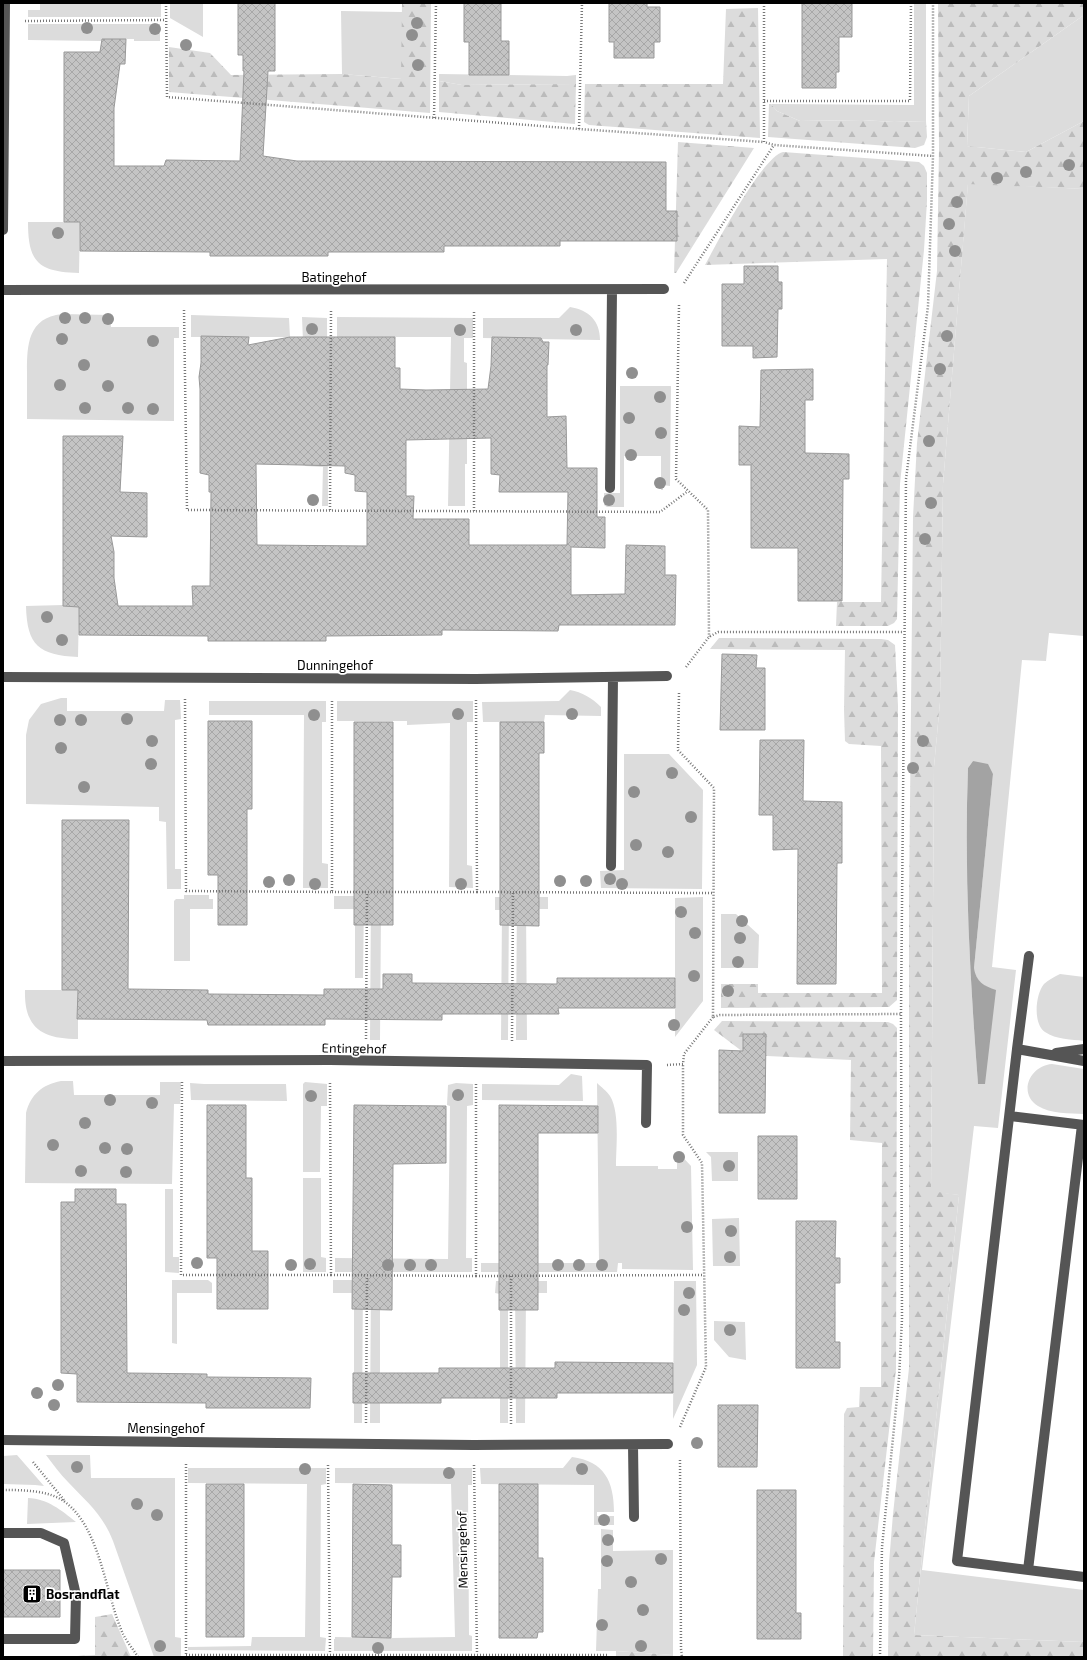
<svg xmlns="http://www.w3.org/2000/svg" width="1087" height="1660" font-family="'Exo 2',sans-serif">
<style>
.green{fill:#dcdcdc;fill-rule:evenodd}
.forest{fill:url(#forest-firs)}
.water{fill:#a3a3a3}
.building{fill:url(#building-cross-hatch);stroke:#999;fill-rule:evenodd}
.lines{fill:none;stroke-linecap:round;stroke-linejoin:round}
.path{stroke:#777;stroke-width:2.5;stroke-dasharray:1 2;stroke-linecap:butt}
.minor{stroke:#555;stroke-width:10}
.tree{fill:#8f8f8f}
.labels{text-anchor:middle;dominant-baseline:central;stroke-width:3.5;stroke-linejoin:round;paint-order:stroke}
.street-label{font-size:13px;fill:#000;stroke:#fff}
.poi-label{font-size:13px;font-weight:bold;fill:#000;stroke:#fff;text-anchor:start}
</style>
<defs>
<pattern id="forest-firs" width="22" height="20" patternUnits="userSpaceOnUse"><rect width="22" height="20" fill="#dcdcdc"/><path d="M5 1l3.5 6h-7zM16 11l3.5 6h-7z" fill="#bbb"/></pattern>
<pattern id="building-cross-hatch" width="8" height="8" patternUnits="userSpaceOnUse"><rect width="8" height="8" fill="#c4c4c4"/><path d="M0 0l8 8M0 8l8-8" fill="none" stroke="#a7a7a7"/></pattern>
</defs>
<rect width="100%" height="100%" fill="#fff"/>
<path class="green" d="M40,3H161V17H28V10H40Z
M170,3H203V37L170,18Z
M914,3H926V121L894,122L862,120L800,121L777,111L771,104L914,105Z
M341,11L402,12V79L342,74Z
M1084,15V121L1026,152L967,146L969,96Z
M28,24H160V41H134V39H102L101,41L28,40Z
M439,74L567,76L576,75V84L462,85L439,81Z
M968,183L1084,189V636L1049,633L1046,661L1022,660L992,967L1016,970L998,1128L974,1126L922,1570L1084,1590V1642L914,1635L959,1195L931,1192L934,767L940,702L943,484ZM973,761L993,774L974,968C975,978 979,982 987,987L984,1084H978C970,979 964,874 968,768Z
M28,222H80L79,273C38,272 28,262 28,222Z
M570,307C589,310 600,321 600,340L483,338V318H559Z
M62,314L110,315L111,327H179V338H174V421L27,419C27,404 27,390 27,376C27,348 26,318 62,314Z
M191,315L289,318L290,337H191Z
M302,317L327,318L328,506H322L323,467L305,466L306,415Z
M337,317L473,318V338H464V362L467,363V464H465V506H448L451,337H337Z
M620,386H671L670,486L663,485V490H661V456H624V507H607L604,505V493H620Z
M63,605L79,607L78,657C39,655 27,646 26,606Z
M570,690C582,692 592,698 601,707V716L545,715L544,722H483L482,702L559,701Z
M61,698H67V711H164L165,700H180L181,719L175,720V869H181V889H167L166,822L159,821V807L26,804V735L29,720L41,704Z
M209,701H326V722H322V863L328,864V888H303L304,715H209Z
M337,701H473V722H467V865L472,866L473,888L449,887L450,723L407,725V721H337Z
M624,754H669L703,790L702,889L601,888L600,871L624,870Z
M184,895H209V899H213V909H190V961H174V901L176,899H184Z
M334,896H364L363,978H355V909H334Z
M371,896L381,910L380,1040H370Z
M495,897H509L508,1040H501L502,910H495Z
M517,897H548V909H526L527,1040H516Z
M703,897V1001L675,1037V898Z
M721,914H736L759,935L758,968H721Z
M1060,974L1084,977V1041C1072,1039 1056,1040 1045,1032C1033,1024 1035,995 1044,984C1048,980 1054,977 1060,974Z
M25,990H78V1039C42,1039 24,1028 25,990Z
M1052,1064L1084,1069V1114C1070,1113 1050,1114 1038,1106C1018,1094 1029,1066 1052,1064Z
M571,1074L582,1076L583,1101L482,1100V1084L559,1085Z
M61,1081H73L74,1095H160V1082H181L180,1104H174L172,1184L25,1183L26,1113C31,1094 42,1085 61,1081Z
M305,1082L327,1084V1106H321L320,1172H303V1084Z
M190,1083L204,1084H286L287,1101L191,1100Z
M456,1083L473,1084V1105L467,1106L466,1258H472V1272H335V1258L448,1259L450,1106L447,1105L448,1085Z
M597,1083C601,1087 607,1091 610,1096C620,1112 616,1147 616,1166H658V1169H677V1151L691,1166L693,1270L622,1269V1263H618L617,1272H481V1263H599Z
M706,1152H738V1181H712L711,1157Z
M303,1178H321V1257L326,1258V1272H303Z
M165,1189H173V1257H179V1273L165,1272Z
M739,1218L740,1266H713L712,1219Z
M172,1280H208L212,1283V1293H177V1344L172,1343Z
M333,1280H363L362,1423H354V1293H333Z
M371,1280L380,1294V1423H370Z
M496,1281H508V1423H500V1294L495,1293Z
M515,1281H547V1293H526L525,1423H516Z
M674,1281H696L697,1365L673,1419Z
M714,1321L745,1322L746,1360L729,1357L714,1340Z
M17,1455L44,1486L35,1485L3,1484V1456Z
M46,1455H90L91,1478H175V1637L181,1638V1657H154L113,1541C103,1515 87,1502 68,1482C60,1474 53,1464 46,1455Z
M572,1457C604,1461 614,1481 614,1512H597V1516H614V1525H594V1485L481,1484L480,1468H563Z
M188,1468H326V1484L321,1485L320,1637L326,1638L325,1651L188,1650V1647L251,1646L252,1637H305L307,1484L188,1483Z
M335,1468H472V1485H468L469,1635L472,1636V1651H334V1639H335V1637L391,1638L455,1637L451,1484L335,1483Z
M28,1498C48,1499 61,1510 76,1522L27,1524Z
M601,1529L613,1530V1551L673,1550V1655L616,1651H596L598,1589H601Z"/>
<path class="forest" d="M402,3H431L430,113L169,92V47L210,53L231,75L342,74L401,79Z
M938,3H1084V15L969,96L967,146L1026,152L1084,121V189L968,184L943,484L940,702L934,767L931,1191L959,1195L914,1635L1084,1642V1657H888L889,1563L893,1514L909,1368V900L913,517L917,443L937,271L939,149Z
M758,8L760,138L589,125L584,122L585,84H723L726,9Z
M439,81L462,85L576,84L575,124L439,112Z
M769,104H771L777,111L800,121L862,120L894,122L926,121L927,137L924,145L915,148L768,137Z
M678,142L754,148L676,273H674Z
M783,152L919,162L924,166L927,173V201L924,250L900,484L897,619L894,623L888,626H836L837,602H881L887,259L705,265C717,243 762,157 783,152Z
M719,638L881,639L888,640L895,645L898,706L897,1000L889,1007L721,1008V984H758V993H882L881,746L849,744L845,741L844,710L845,650L710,649Z
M722,1021L888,1022L893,1024L897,1028L896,1369L874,1562L873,1657H843L844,1414L847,1408L859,1407L860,1387H881L882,1143L850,1140L851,1060L747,1055L714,1030Z
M112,1614L131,1657H59L95,1655V1617Z
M616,1651L673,1655V1657H616Z"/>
<path class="water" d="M973,761L988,764L993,774L974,968C976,982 984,986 996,990L985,1084H978C970,979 964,874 968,768Z"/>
<path class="building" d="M238,3H275V71H268L263,156L297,161L666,162V211H677V241H560V246H444V252H328V256H210V252L80,251V222H64V52H100L102,39H126L125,64H120L114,108V166H164L166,160L240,161L244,71H243V55H238Z
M464,3H501V41H509V75H469V42H464Z
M609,3H647V7H660V42H654V58H614V42H609Z
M802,3H852V37H839V72H836V88H802Z
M744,266H778V282H782V309H778L777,357L753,358V346H722V284H744Z
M201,336L249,337L248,345L290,337H395V368H400V389L426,390L488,389L491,366L492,337L541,338L543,342H549L548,365H547V417L566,416L567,468H597V517H605V548L571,547V595L625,594L626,545L665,546V575H676L675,625H559L558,631L442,630V635L326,636V641H208V636L79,635V607L63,606V436H123L120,492L147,493V537L111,536L114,552V578L118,606H193L192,586H210L211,492H209V475L200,473V389L199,377L201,363ZM491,438V474L500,475L499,492H568L567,545H469V519H413L414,496H406V440ZM256,464L345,466V473L355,475V491L367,492V546L257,545Z
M813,369V400H805V453L849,454V479H843L842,601H798V548H751V465H739V426L760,427L761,370Z
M722,654L757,655L756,668H765V730H720Z
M208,721H252V809H247V925H218V875H208Z
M354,722H393V925H354Z
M500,722H544V753H539V926L500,925Z
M760,740H804L803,801L842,802V863H837L836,984H797L798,849L773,850V815H759Z
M62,820H129L128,989L208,990V994L324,995V989H383V974H412V983L557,984V978H675V1008H558L559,1014H442V1020L325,1019V1025H208L207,1020L77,1019L78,990H62Z
M743,1034H766L765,1113H719V1050L743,1051Z
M207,1105H246V1178H252V1251H268V1309H217V1258H207Z
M354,1105L446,1106V1163L393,1164L392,1310L352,1309Z
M499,1105L598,1106V1133H538V1310H499Z
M758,1136H797V1199H758Z
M75,1189H116V1204H126L127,1373L207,1374V1377L311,1378L310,1408H206V1403L77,1402V1374L61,1373V1202H75Z
M796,1221H836L835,1258H840V1283H835V1342H840V1368H796Z
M555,1362L673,1363V1393H557V1398H441V1403H353V1373H439V1368H555Z
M718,1405H758L757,1467H718Z
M206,1484H244V1637H206Z
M353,1484L392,1485V1545H401V1577H392L391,1638L352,1637Z
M499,1484H538V1558H543V1632H538L537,1638H499Z
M757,1490H796V1613H801V1639H757Z
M3,1570H60V1617H3Z"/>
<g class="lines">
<path class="path" d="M166,3L167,97L579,129L764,142
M764,3V142L774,145L933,156
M25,21L166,20
M764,101H910L911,3
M434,118L436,3
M579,129L582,3
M684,283L774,145
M679,305L676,479L708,510L709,637
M184,310L187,510L660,512L688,491
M330,510L331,311
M474,511V310
M686,667L709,637L718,632H903
M679,693L678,750L714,788L713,1017L720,1015L901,1014
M185,699L186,891L332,892V699
M332,892H477L476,700
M477,892L713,893
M366,1039L367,892
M512,1041L513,892
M667,1065L683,1064L684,1054L713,1017
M182,1082L181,1275H331L330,1082
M331,1275L476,1276V1084
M476,1276L703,1275
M366,1423L367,1276
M511,1424V1276
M680,1427L706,1367L702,1163L683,1135V1064
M680,1460L681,1649L682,1657
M33,1462L64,1500
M328,1465L330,1654
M474,1465L477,1654
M3,1490C22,1490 49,1490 65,1502C101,1529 105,1594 123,1634C127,1642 133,1649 138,1657
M186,1655H607
M186,1657V1463
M880,1657L882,1547L899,1378L902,1319L901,1014L906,479L928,306L933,156V3"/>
<path class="minor" d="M3,230L5,3
M3,290L664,289
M610,488L612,290
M3,677L476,679L667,676
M611,866L613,677
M1029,956L1017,1049L1084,1061
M1017,1049L957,1561L1084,1577
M1056,1053L1084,1049
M3,1061L330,1060L647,1065L646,1123
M1010,1116L1084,1125
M3,1440L474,1445L668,1444
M633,1445L634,1517
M3,1533H41L64,1543L76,1595L75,1639H3
M1028,1570L1082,1125"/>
</g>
<g class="tree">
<circle cx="417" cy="23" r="6"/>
<circle cx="87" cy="28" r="6"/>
<circle cx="155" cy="29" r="6"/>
<circle cx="412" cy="35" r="6"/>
<circle cx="186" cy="45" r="6"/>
<circle cx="418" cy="65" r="6"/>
<circle cx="1069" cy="165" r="6"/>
<circle cx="1026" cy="172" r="6"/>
<circle cx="997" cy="178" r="6"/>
<circle cx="957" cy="202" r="6"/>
<circle cx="949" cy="224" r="6"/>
<circle cx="58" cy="233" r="6"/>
<circle cx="955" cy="251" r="6"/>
<circle cx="65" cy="318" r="6"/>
<circle cx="85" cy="318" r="6"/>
<circle cx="108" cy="319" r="6"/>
<circle cx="312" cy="329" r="6"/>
<circle cx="460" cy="330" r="6"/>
<circle cx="576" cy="330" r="6"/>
<circle cx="947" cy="336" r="6"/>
<circle cx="62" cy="339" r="6"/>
<circle cx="153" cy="341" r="6"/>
<circle cx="84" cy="365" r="6"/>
<circle cx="940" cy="369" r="6"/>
<circle cx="632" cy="373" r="6"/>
<circle cx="60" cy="385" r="6"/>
<circle cx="108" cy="386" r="6"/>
<circle cx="660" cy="397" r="6"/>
<circle cx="85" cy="408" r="6"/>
<circle cx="128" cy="408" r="6"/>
<circle cx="153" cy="409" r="6"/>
<circle cx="629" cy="418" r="6"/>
<circle cx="661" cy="433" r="6"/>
<circle cx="929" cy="441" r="6"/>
<circle cx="631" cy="455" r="6"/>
<circle cx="660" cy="483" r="6"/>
<circle cx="313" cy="500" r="6"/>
<circle cx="609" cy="500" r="6"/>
<circle cx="931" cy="503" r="6"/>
<circle cx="925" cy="539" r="6"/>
<circle cx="47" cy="617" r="6"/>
<circle cx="62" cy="640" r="6"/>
<circle cx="458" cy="714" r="6"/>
<circle cx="572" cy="714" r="6"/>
<circle cx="314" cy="715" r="6"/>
<circle cx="127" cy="719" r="6"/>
<circle cx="60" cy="720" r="6"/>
<circle cx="81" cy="720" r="6"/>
<circle cx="152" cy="741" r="6"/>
<circle cx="923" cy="741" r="6"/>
<circle cx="61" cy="748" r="6"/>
<circle cx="151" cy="764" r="6"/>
<circle cx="913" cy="768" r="6"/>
<circle cx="672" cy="773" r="6"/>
<circle cx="84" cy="787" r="6"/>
<circle cx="634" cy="792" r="6"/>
<circle cx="691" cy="817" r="6"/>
<circle cx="636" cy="845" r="6"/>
<circle cx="668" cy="852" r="6"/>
<circle cx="610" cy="879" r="6"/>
<circle cx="289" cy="880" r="6"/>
<circle cx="560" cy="881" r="6"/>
<circle cx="586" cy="881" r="6"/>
<circle cx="269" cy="882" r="6"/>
<circle cx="315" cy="884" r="6"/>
<circle cx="461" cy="884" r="6"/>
<circle cx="622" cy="884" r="6"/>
<circle cx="681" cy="912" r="6"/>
<circle cx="742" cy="921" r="6"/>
<circle cx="695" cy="933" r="6"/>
<circle cx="740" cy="938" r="6"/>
<circle cx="738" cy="962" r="6"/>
<circle cx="694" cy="976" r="6"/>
<circle cx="728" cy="991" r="6"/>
<circle cx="674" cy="1025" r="6"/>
<circle cx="458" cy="1095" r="6"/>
<circle cx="311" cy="1096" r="6"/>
<circle cx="110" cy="1100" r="6"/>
<circle cx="152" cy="1103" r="6"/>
<circle cx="85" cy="1123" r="6"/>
<circle cx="53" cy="1145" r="6"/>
<circle cx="105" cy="1148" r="6"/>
<circle cx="127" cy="1149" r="6"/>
<circle cx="679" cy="1157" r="6"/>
<circle cx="729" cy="1166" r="6"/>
<circle cx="81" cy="1171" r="6"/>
<circle cx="126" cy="1172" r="6"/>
<circle cx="687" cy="1227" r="6"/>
<circle cx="731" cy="1231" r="6"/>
<circle cx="730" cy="1257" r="6"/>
<circle cx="197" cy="1263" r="6"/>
<circle cx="310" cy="1264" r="6"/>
<circle cx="291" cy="1265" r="6"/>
<circle cx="388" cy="1265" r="6"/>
<circle cx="410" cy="1265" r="6"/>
<circle cx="431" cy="1265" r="6"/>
<circle cx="558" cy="1265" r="6"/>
<circle cx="579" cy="1265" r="6"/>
<circle cx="602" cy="1265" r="6"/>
<circle cx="689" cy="1293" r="6"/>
<circle cx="684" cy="1310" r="6"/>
<circle cx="730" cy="1330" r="6"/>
<circle cx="58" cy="1385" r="6"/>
<circle cx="37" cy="1393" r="6"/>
<circle cx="54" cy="1405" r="6"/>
<circle cx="697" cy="1443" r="6"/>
<circle cx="77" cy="1467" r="6"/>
<circle cx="305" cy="1469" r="6"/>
<circle cx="582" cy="1469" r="6"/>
<circle cx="449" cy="1473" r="6"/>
<circle cx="137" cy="1504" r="6"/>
<circle cx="157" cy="1515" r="6"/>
<circle cx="604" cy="1520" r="6"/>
<circle cx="608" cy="1540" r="6"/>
<circle cx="661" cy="1559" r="6"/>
<circle cx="607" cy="1561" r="6"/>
<circle cx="631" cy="1582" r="6"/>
<circle cx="643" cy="1610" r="6"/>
<circle cx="602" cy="1625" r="6"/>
<circle cx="160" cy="1646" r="6"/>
<circle cx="641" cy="1646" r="6"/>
<circle cx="378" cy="1648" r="6"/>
</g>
<defs>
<g id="building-square" transform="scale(1)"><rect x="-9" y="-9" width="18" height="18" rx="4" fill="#000" stroke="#fff"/><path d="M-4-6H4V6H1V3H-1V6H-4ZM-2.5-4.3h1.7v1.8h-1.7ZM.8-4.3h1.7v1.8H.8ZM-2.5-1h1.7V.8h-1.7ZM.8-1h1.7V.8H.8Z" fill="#fff"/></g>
</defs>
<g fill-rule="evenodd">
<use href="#building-square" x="32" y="1594"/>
</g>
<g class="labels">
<g class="street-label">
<text x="334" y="277">Batingehof</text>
<text x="335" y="665">Dunningehof</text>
<text transform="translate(354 1048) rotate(1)">Entingehof</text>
<text x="166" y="1428">Mensingehof</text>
<text transform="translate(462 1550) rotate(-91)">Mensingehof</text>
</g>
<g class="poi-label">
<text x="46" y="1594">Bosrandflat</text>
</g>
</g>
<rect width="1087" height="1660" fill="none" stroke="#000000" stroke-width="8"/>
</svg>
